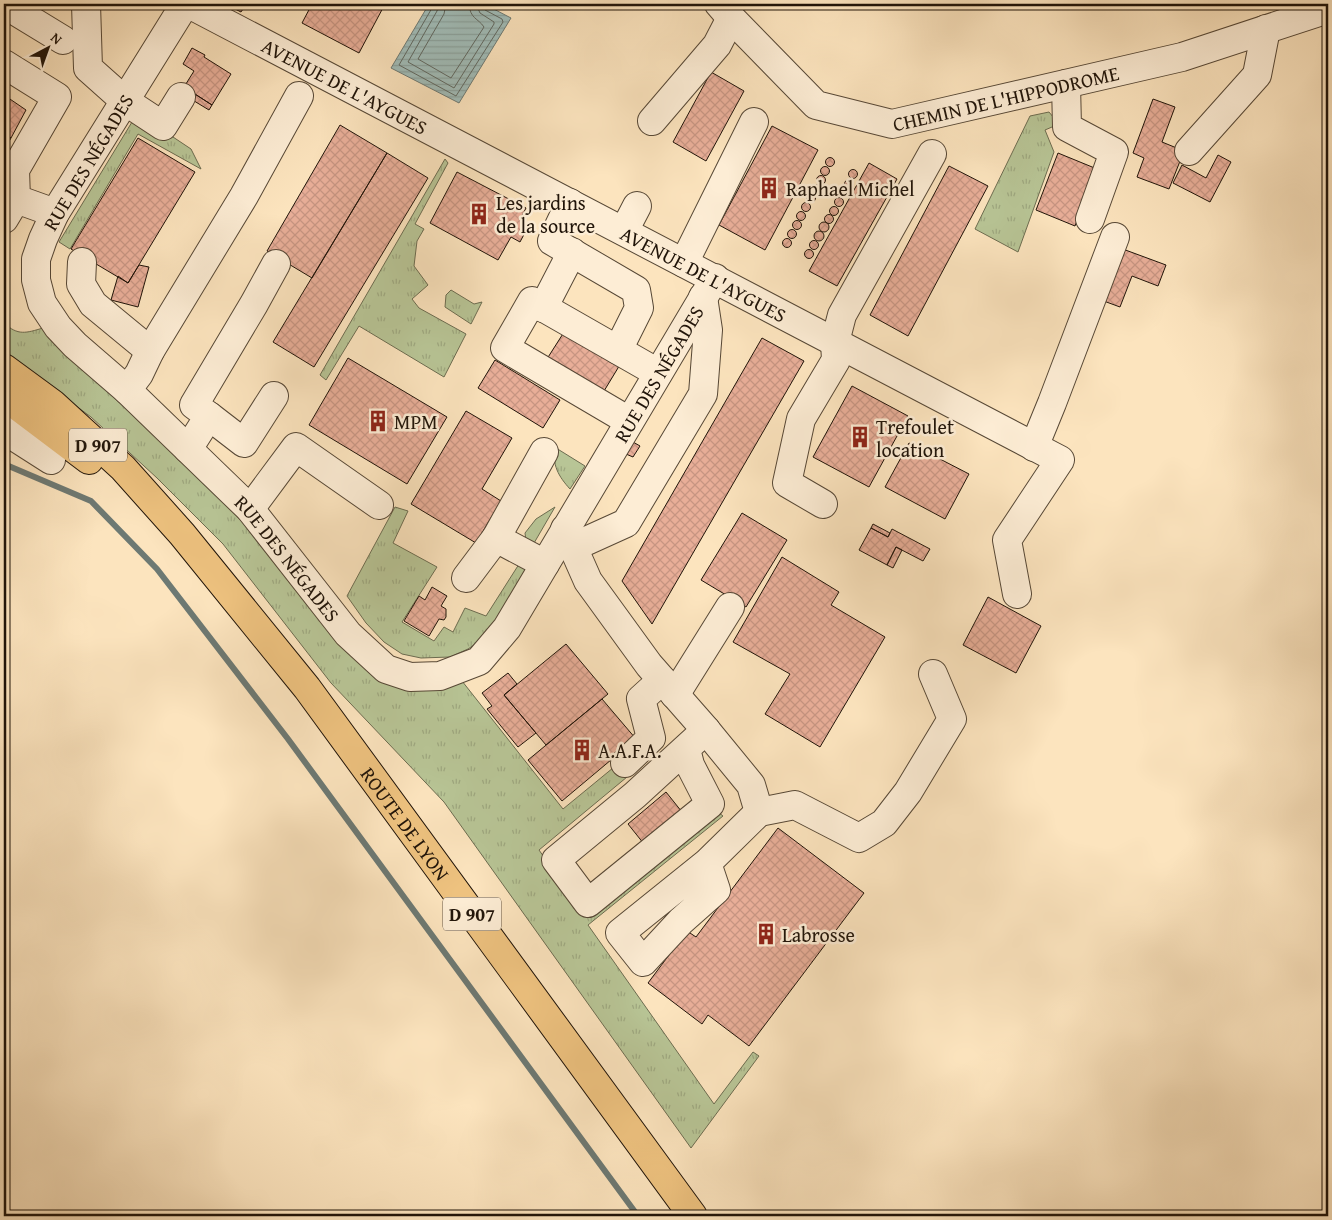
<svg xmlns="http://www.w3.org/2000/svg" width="1332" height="1220" font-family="'Gentium Book Plus',serif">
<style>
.grass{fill:url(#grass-tufts);stroke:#6c6c50}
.water{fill:url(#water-rules);stroke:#6d7973}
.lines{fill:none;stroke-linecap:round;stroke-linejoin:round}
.shore{stroke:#606861;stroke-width:1}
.stream{stroke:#6d7973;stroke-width:6}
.building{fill:url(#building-cross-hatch);stroke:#201409}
.minor-casing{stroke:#574836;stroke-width:30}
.major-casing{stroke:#201409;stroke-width:30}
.minor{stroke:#fdedd5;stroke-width:28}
.major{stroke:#eec27f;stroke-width:28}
.labels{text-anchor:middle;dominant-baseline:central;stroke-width:5;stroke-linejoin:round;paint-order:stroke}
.shield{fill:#fdedd5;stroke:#625546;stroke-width:1}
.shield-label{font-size:19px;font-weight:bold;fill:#201409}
.street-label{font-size:20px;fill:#201409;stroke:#fdedd5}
.poi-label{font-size:20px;fill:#201409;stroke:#fdedd5;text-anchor:start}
</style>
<defs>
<pattern id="grass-tufts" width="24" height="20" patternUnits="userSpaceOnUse" patternTransform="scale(1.25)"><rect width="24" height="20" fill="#b8c596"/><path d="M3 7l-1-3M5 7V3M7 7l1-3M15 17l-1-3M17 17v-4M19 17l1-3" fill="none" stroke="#9ea880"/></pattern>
<pattern id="water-rules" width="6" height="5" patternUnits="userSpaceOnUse" patternTransform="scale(1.25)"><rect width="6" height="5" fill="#a1bdb9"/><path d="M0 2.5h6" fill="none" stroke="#8aa29e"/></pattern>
<pattern id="building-cross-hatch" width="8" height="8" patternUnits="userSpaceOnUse" patternTransform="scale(1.25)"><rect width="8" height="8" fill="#e8ae98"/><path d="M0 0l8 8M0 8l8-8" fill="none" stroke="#c79582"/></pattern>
</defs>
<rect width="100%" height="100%" fill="#fce4be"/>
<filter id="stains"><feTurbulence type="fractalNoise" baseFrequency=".004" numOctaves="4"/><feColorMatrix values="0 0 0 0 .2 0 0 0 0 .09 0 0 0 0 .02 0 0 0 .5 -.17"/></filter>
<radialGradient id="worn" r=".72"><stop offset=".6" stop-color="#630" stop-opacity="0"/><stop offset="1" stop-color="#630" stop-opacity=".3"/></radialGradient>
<path class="grass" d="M1049,112L1059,124L1045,130L1054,152L1018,252L975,229L1030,116Z
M149,121L191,149L201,169L138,134L70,249L59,242L132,122Z
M445,159L448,163L415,224L424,229L417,241L414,266L428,285L412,299L419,308L466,334L444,377L359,326L326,380L320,375Z
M451,290L474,304L482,302L471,324L445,307L446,295Z
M4,323C18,336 26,333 43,328L224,499L353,654L462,681L563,809L619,763L627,777L539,850L586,917L718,812L723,816L588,925L714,1104L753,1052L759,1056L691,1148L444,802L331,683L223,544L157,478L91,417L4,353Z
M556,448L585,466L570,489C559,477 551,464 556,448Z
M395,507L408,511L393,543L437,567L402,622L434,641L444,627L453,632L465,608L486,616L521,561L527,569L484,638L468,649L450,657L421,658L402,654L384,642L366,623L347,596Z
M555,507L530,550L526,541L525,533L536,519Z"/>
<path class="water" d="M429,4H484L511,18L459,103L391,68Z"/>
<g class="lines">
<path class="shore" d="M432,4V8L399,65L456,96L503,22L502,19L485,10L483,4
M439,4L437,11L408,62L454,88L494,24V22L480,13L476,4
M446,4L444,14L418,59L451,78L484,27C478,18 470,19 469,4"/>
<path class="stream" d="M4,464L91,501L157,569L288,739L638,1216"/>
</g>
<path class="building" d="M230,4H241L245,6L241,12L229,6Z
M312,4H385L359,53L302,23Z
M192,48L205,55L204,57L231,74L212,105L184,87L194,71L183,64Z
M711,72L744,91L706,161L673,142Z
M184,87L212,105L209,110L181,93Z
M4,95L26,110L11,138L4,134Z
M1153,99L1175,107L1162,142L1184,151L1169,189L1137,177L1144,158L1133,153Z
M340,125L387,153L312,278L267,251Z
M772,126L818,150L765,250L719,225Z
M4,134L11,138L4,150Z
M138,138L195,172L128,283L71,249Z
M387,153L428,178L314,367L273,342Z
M1058,153L1097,169L1075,226L1036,210Z
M1218,155L1231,162L1210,202L1173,183L1182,165L1206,178Z
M825.5 162a4.5 4.5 0 1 1 9 0a4.5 4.5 0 1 1-9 0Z
M869,163L897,179L837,286L809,271Z
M949,166L988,186L908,336L870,315Z
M820.5 171a4.5 4.5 0 1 1 9 0a4.5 4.5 0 1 1-9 0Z
M848.5 174a4.5 4.5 0 1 1 9 0a4.5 4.5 0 1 1-9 0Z
M457,172L526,208L520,220L529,225L520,242L511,237L498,260L430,223Z
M816.5 180a4.5 4.5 0 1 1 9 0a4.5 4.5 0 1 1-9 0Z
M844.5 184a4.5 4.5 0 1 1 9 0a4.5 4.5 0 1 1-9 0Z
M811.5 189a4.5 4.5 0 1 1 9 0a4.5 4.5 0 1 1-9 0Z
M839.5 193a4.5 4.5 0 1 1 9 0a4.5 4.5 0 1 1-9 0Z
M806.5 198a4.5 4.5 0 1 1 9 0a4.5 4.5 0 1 1-9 0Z
M834.5 202a4.5 4.5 0 1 1 9 0a4.5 4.5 0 1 1-9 0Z
M801.5 207a4.5 4.5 0 1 1 9 0a4.5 4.5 0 1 1-9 0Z
M829.5 211a4.5 4.5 0 1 1 9 0a4.5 4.5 0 1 1-9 0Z
M796.5 216a4.5 4.5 0 1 1 9 0a4.5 4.5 0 1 1-9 0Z
M824.5 219a4.5 4.5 0 1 1 9 0a4.5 4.5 0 1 1-9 0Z
M792.5 225a4.5 4.5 0 1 1 9 0a4.5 4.5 0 1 1-9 0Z
M819 227a5 5 0 1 1 10 0a5 5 0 1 1-10 0Z
M787.5 234a4.5 4.5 0 1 1 9 0a4.5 4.5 0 1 1-9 0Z
M814 236a5 5 0 1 1 10 0a5 5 0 1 1-10 0Z
M782.5 243a4.5 4.5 0 1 1 9 0a4.5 4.5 0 1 1-9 0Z
M809.5 245a4.5 4.5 0 1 1 9 0a4.5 4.5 0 1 1-9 0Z
M1120,248L1166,265L1158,286L1132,276L1120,307L1101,300Z
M804.5 254a4.5 4.5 0 1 1 9 0a4.5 4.5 0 1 1-9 0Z
M139,265L149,267L138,307L111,300L118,276L128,283Z
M566,329L621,363L601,396L545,362Z
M762,338L804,361L652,624L622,581Z
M348,358L447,417L407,484L309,425Z
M495,360L560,400L543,428L478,388Z
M852,386L908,416L869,487L813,457Z
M466,411L512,438L482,489L501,501L476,543L411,504Z
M633,442L640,446L633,457L626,454Z
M909,443L969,474L945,519L885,487Z
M742,513L787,540L746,607L701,580Z
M873,524L890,533L888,537L871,528Z
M871,528L888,537L892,529L930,549L923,561L896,547L887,565L859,550Z
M896,547L902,550L893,568L887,565Z
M782,557L839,592L831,605L885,637L820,747L765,714L790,674L733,642Z
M432,587L447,596L441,606L446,609V617L444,620L439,619L429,636L404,621L419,596L425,600Z
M988,597L1041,626L1016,673L963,645Z
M566,644L608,694L546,745L504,695Z
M508,673L517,684L504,695L536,733L518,747L487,709L492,706L482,693Z
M602,699L636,739L562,801L528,760Z
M666,792L686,817L648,849L628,824Z
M778,828L864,893L749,1046L708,1015L702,1024L648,983L687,931L696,937Z"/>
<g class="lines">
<g class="minor-casing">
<g id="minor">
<path d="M4,4L63,40"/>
<path d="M86,4L88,68L125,101L163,126L181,97"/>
<path id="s1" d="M185,4L55,213L43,239L36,259V280L42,303L58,327L75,345L127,390L250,509L348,634L386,669L410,677L440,676L479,661L507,628L715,278"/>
<path id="s2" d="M189,4L1060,460L1007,540L1017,594"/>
<path id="s3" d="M719,4L731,18L816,105L892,124L1182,57L1328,9"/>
<path d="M4,64L57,97L15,170L16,199L55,213"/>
<path d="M1066,84L1067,127L1114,152L1090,219"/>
<path d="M652,121L717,45L731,18"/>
<path d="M1189,151L1257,75L1266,29"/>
<path d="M570,203L552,241L636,290L639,308L618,350"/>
<path d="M4,219L16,199"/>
<path d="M624,231L637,206"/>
<path d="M82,262L81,284L93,304L150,351"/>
<path d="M684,263L754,122"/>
<path d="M543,308L572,252"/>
<path d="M127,390L139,374L150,351L244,196L299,96"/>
<path d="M209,416L244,443L274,396"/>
<path d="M629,421L505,348L532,301L658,373"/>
<path d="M4,430L51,460"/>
<path d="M1034,447L1052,403L1115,237"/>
<path d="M188,449L209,416L194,405L254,304L276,264"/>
<path d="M823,504L787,483L801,419L836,360L835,342L842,315L932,154"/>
<path d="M250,509L296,447L379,505"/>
<path d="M565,529L588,581L649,665L706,730L751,785L759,812L707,863L620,933L643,962L681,921L716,890L707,863"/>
<path d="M496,538L544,452"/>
<path d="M573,547L626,523L703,394L708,330L703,297"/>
<path d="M466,578L496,538L545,564"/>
<path d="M675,695L730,607"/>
<path d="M686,749L690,765L710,804L588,903L556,860L635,795L706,730"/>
<path d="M625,763L651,738L641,699L662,680"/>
<path d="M759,812L795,805L859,838L884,823L908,792L952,719L933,674"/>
</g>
</g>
<g class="major-casing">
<g id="major">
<path id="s4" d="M4,368L53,404L123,468L182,534L307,688L693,1216"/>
<path d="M4,396L89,460"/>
</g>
</g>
<use href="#minor" class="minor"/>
<use href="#major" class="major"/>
</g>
<defs>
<g id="building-bare" transform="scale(1.725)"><path d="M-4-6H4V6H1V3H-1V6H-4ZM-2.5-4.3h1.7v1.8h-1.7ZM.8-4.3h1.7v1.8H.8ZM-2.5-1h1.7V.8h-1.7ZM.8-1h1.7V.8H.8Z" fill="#8f2418" stroke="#fdedd5" stroke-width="2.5" paint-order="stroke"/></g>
</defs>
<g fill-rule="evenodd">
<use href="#building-bare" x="769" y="188"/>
<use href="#building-bare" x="479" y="214"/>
<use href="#building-bare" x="378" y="421"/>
<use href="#building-bare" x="860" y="437"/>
<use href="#building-bare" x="582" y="750"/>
<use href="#building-bare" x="766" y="934"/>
</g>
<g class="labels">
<g class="shield">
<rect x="69" y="428.5" width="58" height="33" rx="4"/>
<rect x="443" y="897.5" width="58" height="33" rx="4"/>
</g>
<g class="shield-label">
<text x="98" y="445">D 907</text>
<text x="472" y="914">D 907</text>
</g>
<g class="street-label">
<text stroke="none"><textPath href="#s2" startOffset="176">AVENUE DE L'AYGUES</textPath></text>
<text stroke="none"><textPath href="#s3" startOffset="335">CHEMIN DE L'HIPPODROME</textPath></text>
<text transform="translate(88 162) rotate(-59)">RUE DES NÉGADES</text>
<text stroke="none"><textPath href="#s2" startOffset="581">AVENUE DE L'AYGUES</textPath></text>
<text stroke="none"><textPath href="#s1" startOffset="1281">RUE DES NÉGADES</textPath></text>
<text stroke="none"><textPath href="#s1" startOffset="696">RUE DES NÉGADES</textPath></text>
<text stroke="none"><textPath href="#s4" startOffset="610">ROUTE DE LYON</textPath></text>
</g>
<g class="poi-label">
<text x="786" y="188">Raphael Michel</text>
<text x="496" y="202">Les jardins<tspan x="496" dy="23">de la source</tspan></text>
<text x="394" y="421">MPM</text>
<text x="876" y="426">Trefoulet<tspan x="876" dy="23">location</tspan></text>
<text x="598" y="750">A.A.F.A.</text>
<text x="782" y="934">Labrosse</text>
</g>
</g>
<rect width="1332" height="1220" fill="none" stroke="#fce4be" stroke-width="20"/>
<rect x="5" y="5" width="1322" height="1210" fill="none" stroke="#201409" stroke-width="2.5"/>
<rect x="10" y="10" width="1312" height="1200" fill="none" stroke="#201409"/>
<g transform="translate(48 48) rotate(41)" stroke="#fdedd5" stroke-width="4" paint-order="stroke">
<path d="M0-4L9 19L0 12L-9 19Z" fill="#201409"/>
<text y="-8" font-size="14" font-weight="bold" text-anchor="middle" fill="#201409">N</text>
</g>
<rect width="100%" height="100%" filter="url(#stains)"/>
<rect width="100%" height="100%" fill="url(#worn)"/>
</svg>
